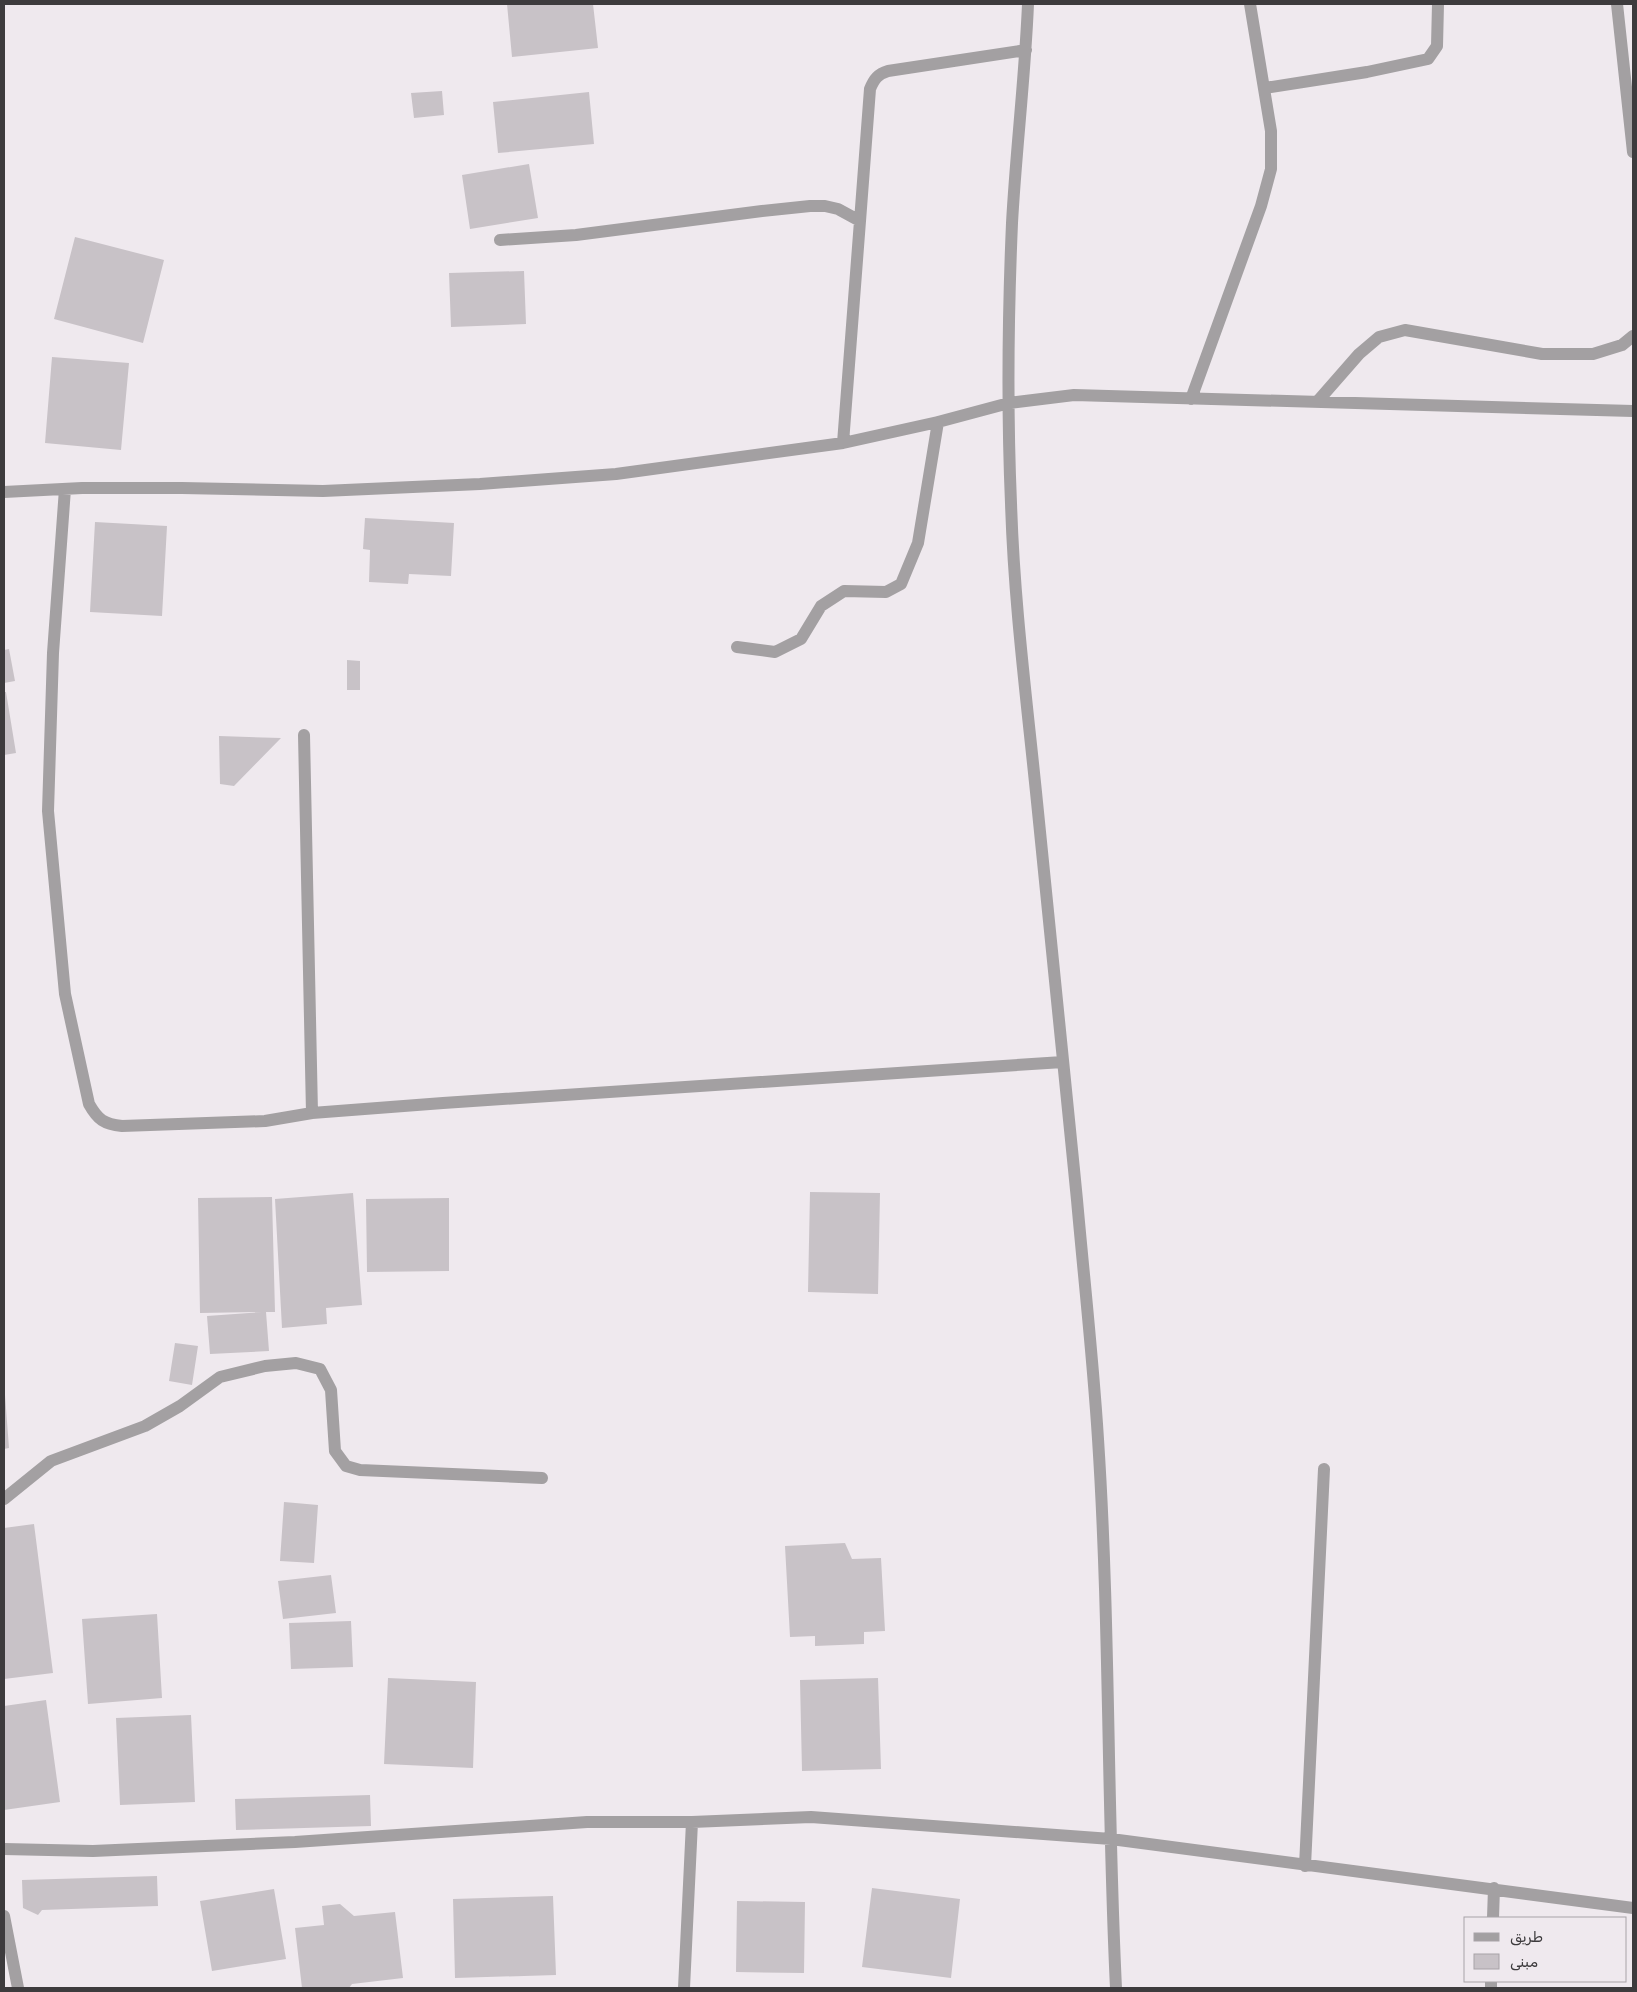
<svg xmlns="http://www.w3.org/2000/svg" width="1637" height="1992" font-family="Rubik,'Noto Naskh Arabic',sans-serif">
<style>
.building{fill:#c8c2c7}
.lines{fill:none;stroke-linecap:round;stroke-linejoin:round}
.minor{stroke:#a3a0a2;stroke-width:12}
</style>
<rect width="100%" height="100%" fill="#efe9ee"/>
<path class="building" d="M507,4H593L598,48L512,57Z
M442,91L444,115L414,118L411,93Z
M589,92L594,144L498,153L493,102Z
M529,164L538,218L470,229L462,175Z
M75,237L164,260L143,343L54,319Z
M524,271L526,324L451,327L449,273Z
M52,357L129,363L121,450L45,443Z
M365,518L454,523L451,576L409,574L408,584L369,582L370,550L363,549Z
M95,522L167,526L162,616L90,612Z
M9,649L15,681L4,683V650Z
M347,660L360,661V690H347Z
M4,692H6L16,753L4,755Z
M219,736L281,738L234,786L220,784Z
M810,1192L880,1193L878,1294L808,1292Z
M353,1193L362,1305L326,1308L327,1324L282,1328L275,1199Z
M272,1197L275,1312H266L269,1351L210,1354L207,1316L262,1312L200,1313L198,1198Z
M449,1198V1271L367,1272L366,1199Z
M175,1343L198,1346L192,1385L169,1381Z
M4,1395H5L9,1448L4,1449Z
M284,1502L318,1505L314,1563L280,1561Z
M34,1524L53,1673L4,1679V1528Z
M845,1543L852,1559L881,1558L885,1631L864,1632V1644L815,1646V1636L790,1637L785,1546Z
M331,1575L336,1613L283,1619L278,1581Z
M157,1614L162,1698L88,1704L82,1619Z
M351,1621L353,1667L291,1669L289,1623Z
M388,1678L476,1682L473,1768L384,1764Z
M878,1678L881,1769L802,1771L800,1680Z
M46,1700L60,1802L4,1810V1706Z
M191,1715L195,1802L120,1805L116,1718Z
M370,1795L371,1826L236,1830L235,1799Z
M157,1876L158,1906L42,1910L38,1915L23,1908L22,1880Z
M872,1888L960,1899L951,1978L862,1967Z
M274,1889L286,1959L212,1971L200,1901Z
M553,1896L556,1975L455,1978L453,1899Z
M737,1901L805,1902L804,1973L736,1972Z
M340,1904L354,1916L395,1912L403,1978L352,1984L349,1988H302L295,1928L324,1925L322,1906Z"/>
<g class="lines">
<path class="minor" d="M1028,4C1025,77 1016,150 1012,223C1008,316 1007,410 1011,503C1014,603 1027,702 1037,802C1050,934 1064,1067 1077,1200C1084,1279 1093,1359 1098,1439C1110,1622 1107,1805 1116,1988
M1617,4L1633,152
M1265,88L1367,72L1428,59L1437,46L1438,4
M860,221L870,89C874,79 878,74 888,71L1026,50
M500,240L576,235L762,211L810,206H825L838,209L860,221L843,443
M1191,399L1261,206L1271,169V131L1250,4
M1317,402L1359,354L1379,337L1405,330L1542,354H1593L1622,345L1633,336
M65,489L53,653L48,811L65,994L89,1104C98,1120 104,1124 122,1126L265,1121L312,1113L443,1103L1063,1062
M4,492L82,488H182L323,491L480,484L616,474L843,443L938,422L1009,403L1074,395L1633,411
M737,647L775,652L801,639L821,606L844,591L886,592L901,584L918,543L938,422
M304,735L312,1113
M4,1499L51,1461L145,1426L180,1406L220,1377L265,1366L296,1363L320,1369L331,1390L335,1451L346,1466L360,1470L542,1478
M4,1849L93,1851L295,1842L587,1822H692L811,1817L1111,1839L1633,1908
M1305,1866L1324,1469
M4,1916L18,1988
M1493,1918L1494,1888
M684,1988L692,1822
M1491,1988V1981"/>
</g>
<rect width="1637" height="1992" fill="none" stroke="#3d3b3d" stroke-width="10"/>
<rect x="1464" y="1917" width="162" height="65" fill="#efe9ee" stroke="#a8a3a7"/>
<rect x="1474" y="1933" width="25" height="8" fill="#a3a0a2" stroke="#a8a3a7"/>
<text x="1510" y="1942" font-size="15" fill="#3d3b3d">طريق</text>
<rect x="1474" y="1954" width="25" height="15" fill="#c8c2c7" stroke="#a8a3a7"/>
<text x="1510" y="1967" font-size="15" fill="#3d3b3d">مبنى</text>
</svg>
